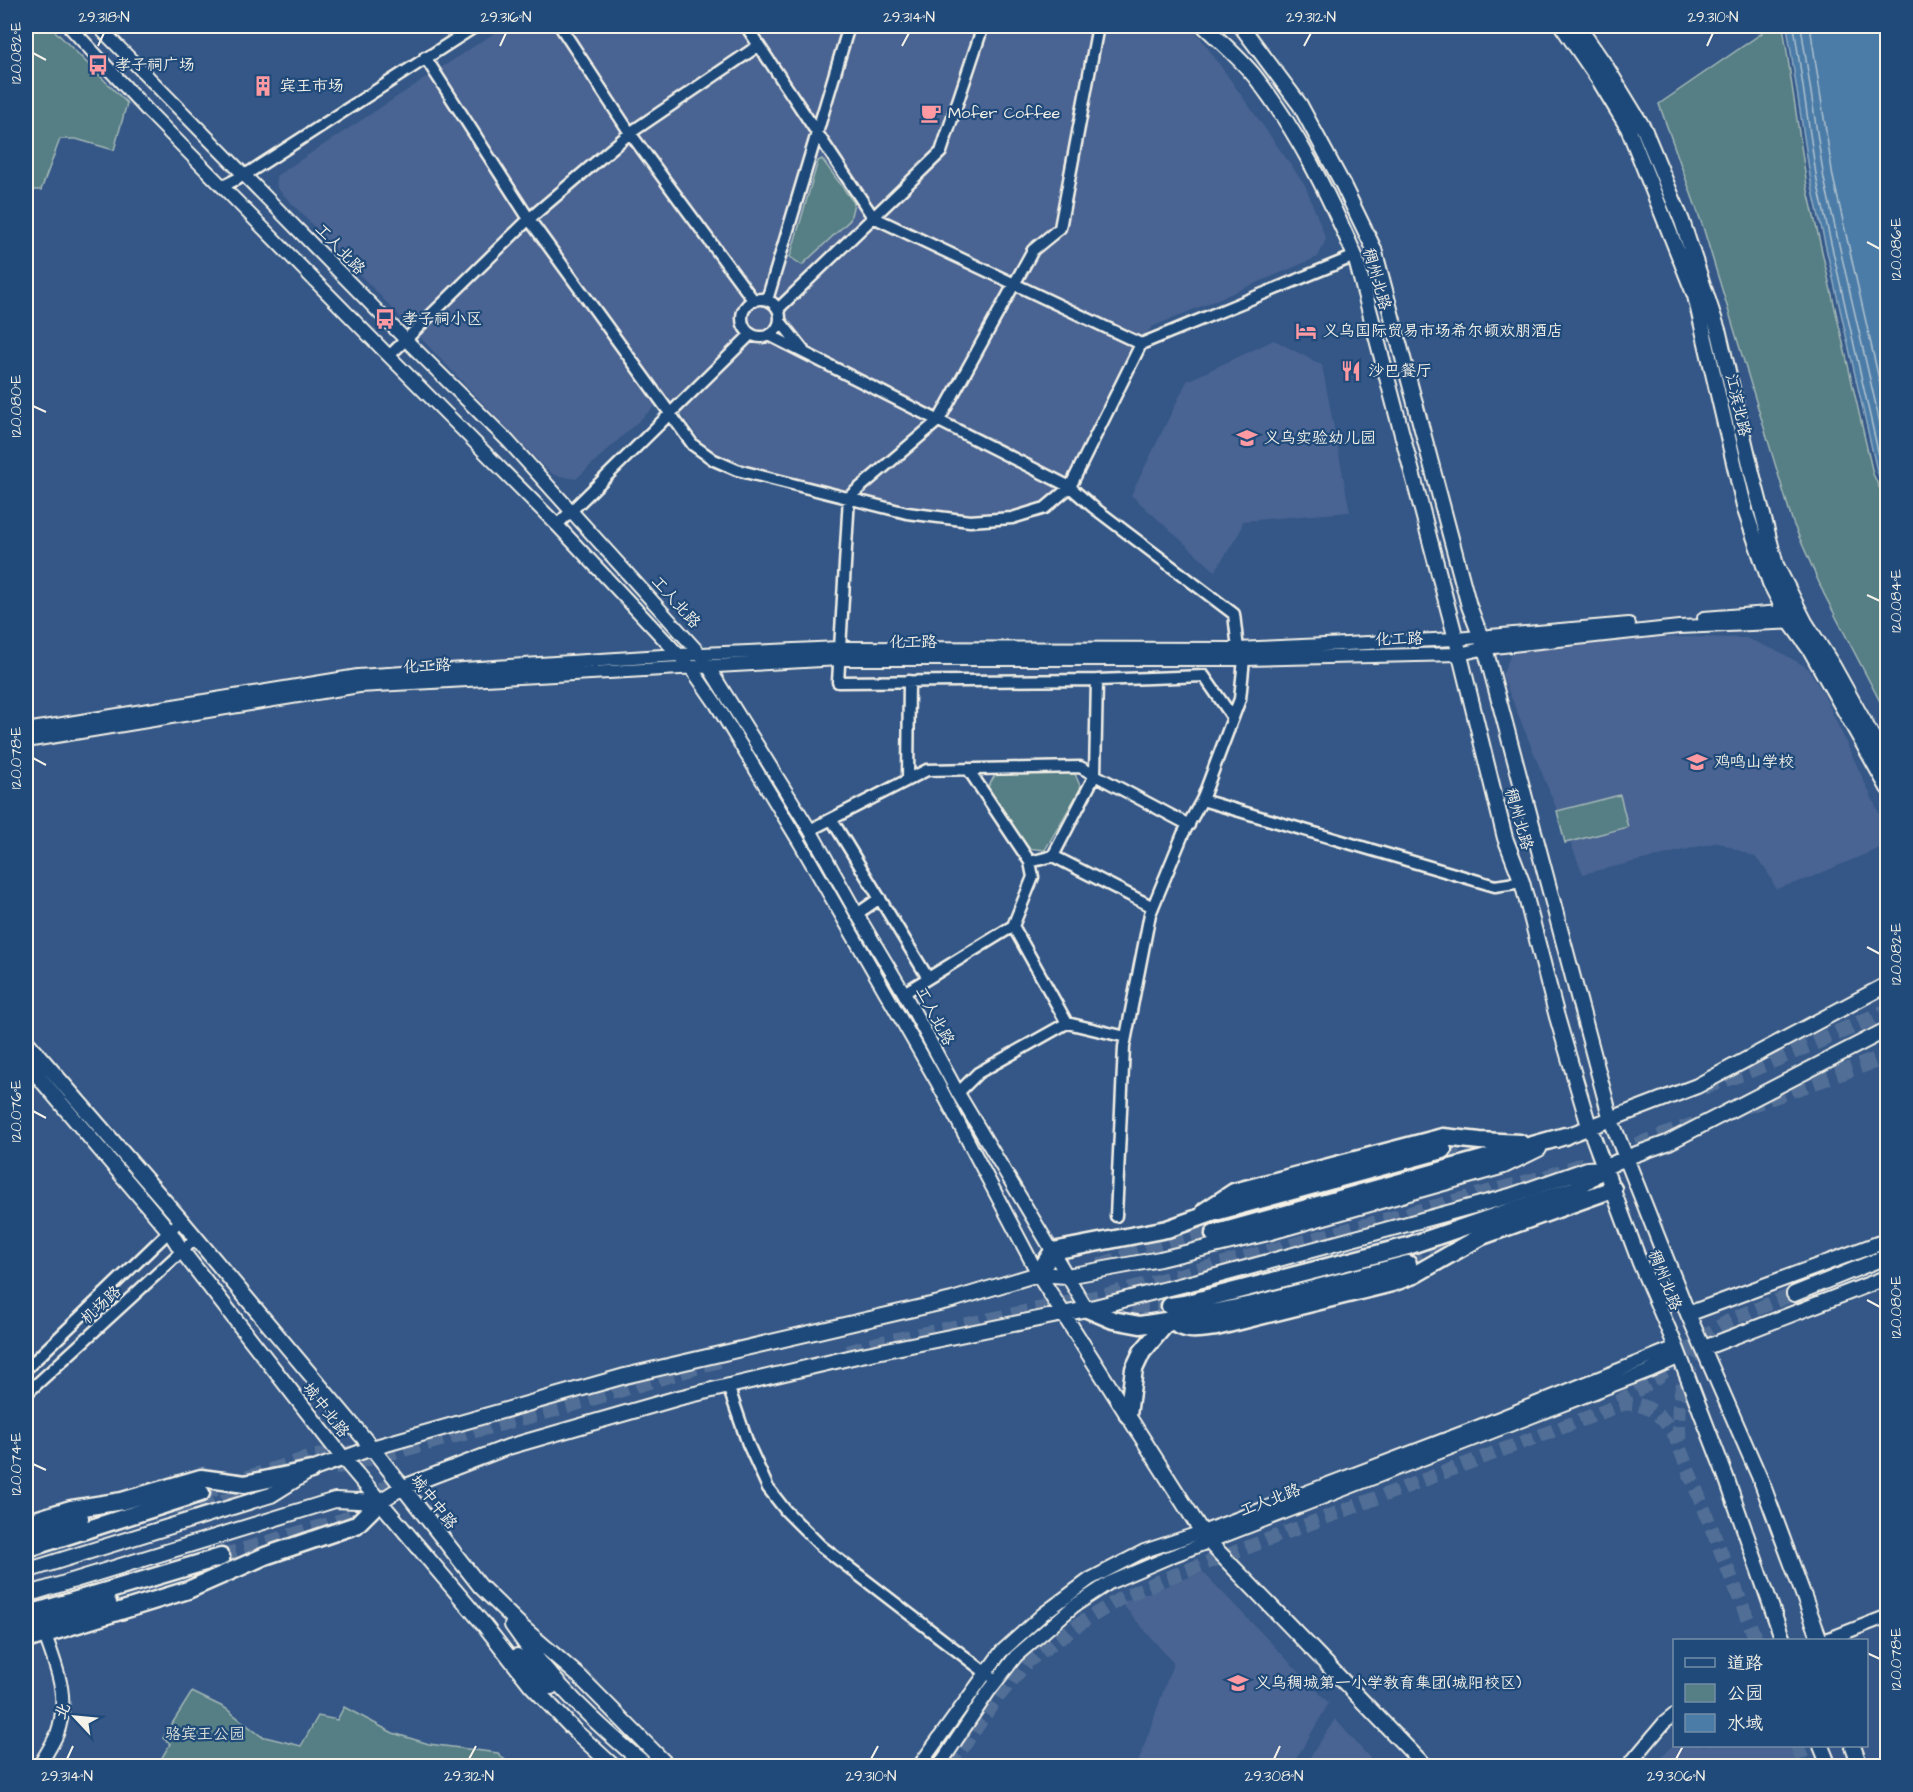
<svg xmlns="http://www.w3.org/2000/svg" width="1913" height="1792" font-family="'Architects Daughter','LXGW WenKai TC',sans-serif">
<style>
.built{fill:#486492}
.green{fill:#557e85;stroke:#a4b8b6;stroke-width:1.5}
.water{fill:#4b7ca8;stroke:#8fabc2;stroke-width:1.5}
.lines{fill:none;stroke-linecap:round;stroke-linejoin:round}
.shore{stroke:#b0c2ce;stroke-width:1.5}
.secondary-tunnel{stroke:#516e96;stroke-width:14;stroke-dasharray:14 7;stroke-linecap:butt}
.trunk-tunnel{stroke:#516e96;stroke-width:16;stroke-dasharray:16 8;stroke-linecap:butt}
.minor-casing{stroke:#f4f1e8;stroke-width:15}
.tertiary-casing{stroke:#f4f1e8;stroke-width:16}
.secondary-casing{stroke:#f4f1e8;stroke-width:18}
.trunk-casing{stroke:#f4f1e8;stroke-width:21}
.minor{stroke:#1f4a7a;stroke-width:10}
.tertiary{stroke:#1f4a7a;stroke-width:12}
.secondary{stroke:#1f4a7a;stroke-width:14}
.trunk{stroke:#1f4a7a;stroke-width:16}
.ticks{fill:none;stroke:#f4f1e8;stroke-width:2}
.labels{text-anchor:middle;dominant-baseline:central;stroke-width:4.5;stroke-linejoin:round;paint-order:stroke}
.poi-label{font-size:16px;fill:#f4f1e8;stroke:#1f4a7a;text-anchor:start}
.street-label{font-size:16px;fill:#f4f1e8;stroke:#1f4a7a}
.park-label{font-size:16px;fill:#dce0d9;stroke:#1f4a7a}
.neatline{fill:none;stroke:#f4f1e8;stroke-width:2}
.ticks-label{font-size:15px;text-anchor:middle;fill:#f4f1e8}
</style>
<rect width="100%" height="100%" fill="#345787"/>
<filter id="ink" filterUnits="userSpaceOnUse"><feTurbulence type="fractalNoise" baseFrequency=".0167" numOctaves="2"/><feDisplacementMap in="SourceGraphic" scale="12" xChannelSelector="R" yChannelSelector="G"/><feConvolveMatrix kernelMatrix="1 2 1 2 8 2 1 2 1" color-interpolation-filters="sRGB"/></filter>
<g filter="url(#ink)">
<path class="built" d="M505,26H1189L1200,37L1305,185L1326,239L1318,257L1152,327L1129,354L1077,462L1049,498L1011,514L983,517L926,512L742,464L705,447L667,395L576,479L554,475L544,467L277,188L276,176Z
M1274,340L1322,365L1350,512L1243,521L1240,532L1215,571L1131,495L1187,381Z
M1684,637L1746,638L1780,652L1808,668L1824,695L1887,830V845L1807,879L1776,889L1767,871L1755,857L1718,842L1583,874L1502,675L1511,654L1538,642Z
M1203,1572L1329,1703L1292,1766H1137L1173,1663L1121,1603Z
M1335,1719L1377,1766H1304Z
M1674,1744L1796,1746L1805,1766H1652Z"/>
<path class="green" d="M26,26H50L127,103L114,150L76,139H60L41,190H26Z
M1757,26H1783L1807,186L1873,474L1887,504V715L1824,594L1793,523L1703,227L1659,104L1762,33Z
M822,159L854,203L850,220L802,265L790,257L818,161Z
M997,772L1075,774L1081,788L1045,850L1026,848L987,788Z
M1620,795L1628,827L1565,843L1557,811Z
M192,1692L225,1708L261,1736L301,1746L318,1716L337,1720L344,1707L393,1733L429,1744L498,1753L511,1766H157L170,1744L163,1738Z"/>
<path class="water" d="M1787,26H1887V495L1877,471L1811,182Z"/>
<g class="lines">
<path class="shore" d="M1794,26L1817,181L1882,469L1888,481
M1801,26L1824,179L1888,458
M1810,26L1833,177L1888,419"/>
<path class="secondary-tunnel" d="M1618,1402L1656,1379L1707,1334L1734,1318L1794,1294
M1680,1440C1676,1401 1679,1378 1705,1347
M1797,1746L1805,1766
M950,1766L993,1703L1028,1661L1081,1623L1123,1597L1162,1580L1623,1404C1648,1402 1661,1415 1674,1434L1756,1640"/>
<path class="trunk-tunnel" d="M1703,1087L1748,1071L1888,1011
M1746,1106L1888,1056
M1443,1150L1483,1145
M1408,1264L1467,1230
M1100,1266L1143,1250L1214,1234
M1108,1305L1170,1306
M848,1353L878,1344L1109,1295L1551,1176L1694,1125
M334,1467L559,1408L725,1358
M201,1493L314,1457L352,1453
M358,1497L408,1482
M177,1518L280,1482
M221,1557L342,1521L374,1506"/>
<g class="minor-casing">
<path id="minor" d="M560,26L630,133L754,301
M746,26L873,217L1141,344L1355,256
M1098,26L1060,228L1033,250L939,420L849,497L838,682L1097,680L1204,676L1233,718
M425,57L529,219L693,445L714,460L737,470L907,513L970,521L1012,518L1045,508L1070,487L1141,344
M223,186L245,175L476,26
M742 318a19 19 0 1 1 38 0a19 19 0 1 1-38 0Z
M767,300L849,26
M778,309L941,152L983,26
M780,321L803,350
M769,335L1070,487L1093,507L1234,614L1238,649L1244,659L1240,699L1202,800L1183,834L1150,914L1124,1047L1116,1216
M389,356L529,219L630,133L758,46
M557,525L751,334
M968,769L1030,862L1053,856
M908,780L909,681
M1202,800L1495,886L1522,882
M832,820L928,978
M810,830L927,770L1080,767L1095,775L1097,680
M1153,907L1053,856L1095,775L1189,825
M857,914L880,898
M1013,926L1067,1023L1126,1037
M904,993L1013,926L1033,877L1030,862
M958,1093L978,1073L1067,1023
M26,1369L181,1220
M728,1386L748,1444L768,1488L786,1511L821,1546L986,1673L997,1680
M26,1394L196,1238"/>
</g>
<g class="tertiary-casing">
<path id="tertiary" d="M69,26L147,110L389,356L557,525L691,668L716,704L800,843L937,1082L1038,1274
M98,26L406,340L508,441L701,655L810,830L857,914L904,993L958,1093L1087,1309
M1704,618L1794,611
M26,730L358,676L678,655L839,648L1238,649L1456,639L1629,624
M26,741L359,686L840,659H1244L1460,654L1485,648L1679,627L1799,622
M1826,1640L1888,1616
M39,1766C45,1756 52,1745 57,1734C70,1698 57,1669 45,1635
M919,1766L1001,1652L1043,1614L1090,1579L1144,1551L1202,1532L1467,1431L1676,1347
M939,1766L989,1691L1016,1656L1074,1606L1109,1583L1172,1556L1649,1371L1680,1357
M1628,1766L1664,1723L1674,1715"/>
</g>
<g class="secondary-casing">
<path id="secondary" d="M1204,26C1221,42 1241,59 1256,78C1298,132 1328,194 1355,256L1456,639L1505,838L1522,882L1557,1017L1589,1126L1640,1263L1676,1347L1726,1477L1783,1640
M1241,26L1300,105L1342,183L1374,249L1469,606L1485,648L1611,1120L1688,1314L1762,1483L1820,1640
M1562,26L1599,80L1628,128L1695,296L1745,510L1770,583L1790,622L1811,651L1888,788
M1578,26L1605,65L1644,129L1682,221L1719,333L1753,477L1776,565L1805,622L1833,666L1888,765
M26,1041L181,1220L372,1448L480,1586L522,1627L580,1677L668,1766
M26,1062L170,1232L182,1251L343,1458L485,1626L531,1685L575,1731L613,1766
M1556,1140L1697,1086L1888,984
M1038,1274L1207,1540L1425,1766
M1794,1294L1888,1256
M1688,1314L1888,1240
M1704,1348L1888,1277
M26,1571L271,1495L311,1470L372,1448L625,1376L952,1300L1038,1274L1067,1276L1160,1259L1264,1234L1504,1166L1539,1149
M26,1595L335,1500L379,1502L401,1488L508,1447L678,1398L857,1356L1087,1309L1198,1281L1510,1196L1587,1169L1604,1168L1625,1158L1667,1143L1888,1029
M512,1625C549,1680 597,1725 647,1766
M517,1656L551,1687
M1821,1746L1829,1766
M1853,1746L1860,1766"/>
</g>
<g class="trunk-casing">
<path id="trunk" d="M1205,1211L1234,1192L1443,1137L1480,1141L1520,1143
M1214,1234L1565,1136
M1038,1274L1053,1251L1167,1229L1215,1212L1443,1150
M1170,1306L1184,1304L1408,1246L1575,1189L1604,1168
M1087,1309L1113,1320L1140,1325L1198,1316L1256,1304L1408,1264
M1128,1415L1134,1369L1142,1352L1169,1320C1188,1332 1194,1330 1216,1327L1392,1283L1414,1275L1482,1236L1613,1189
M26,1523L71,1509L122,1501L201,1478L245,1484L311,1470
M26,1535L80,1518
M26,1549L201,1493
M26,1615L221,1557
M26,1628L108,1603
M26,1640L188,1590L265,1556L356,1525L379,1502"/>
</g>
<use href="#minor" class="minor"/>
<use href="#tertiary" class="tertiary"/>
<use href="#secondary" class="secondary"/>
<use href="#trunk" class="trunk"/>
</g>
</g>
<path class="ticks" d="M98,46L104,33M500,46L506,33M902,46L909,33M1304,46L1311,33M1707,46L1713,33M33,53L46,60M1867,242L1880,249M33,406L46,412M1867,595L1880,601M33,758L46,765M1867,947L1880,954M33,1111L46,1118M1867,1300L1880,1307M33,1464L46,1470M1867,1653L1880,1659M67,1759L73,1746M469,1759L476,1746M871,1759L878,1746M1274,1759L1280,1746M1676,1759L1683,1746"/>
<defs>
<g id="bus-bare" transform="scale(1.62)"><path d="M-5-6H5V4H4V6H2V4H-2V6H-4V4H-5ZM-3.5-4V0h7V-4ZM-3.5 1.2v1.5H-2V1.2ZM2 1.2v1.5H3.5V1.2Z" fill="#ff9aa2" stroke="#1f4a7a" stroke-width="2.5" paint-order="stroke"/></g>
<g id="building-bare" transform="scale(1.62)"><path d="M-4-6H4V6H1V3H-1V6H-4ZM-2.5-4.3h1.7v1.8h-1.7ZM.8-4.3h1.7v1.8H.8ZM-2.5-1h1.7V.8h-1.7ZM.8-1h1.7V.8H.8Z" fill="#ff9aa2" stroke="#1f4a7a" stroke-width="2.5" paint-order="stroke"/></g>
<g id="cafe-bare" transform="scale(1.62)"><path d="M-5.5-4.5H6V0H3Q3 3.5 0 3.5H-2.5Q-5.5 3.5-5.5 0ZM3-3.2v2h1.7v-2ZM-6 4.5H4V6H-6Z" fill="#ff9aa2" stroke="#1f4a7a" stroke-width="2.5" paint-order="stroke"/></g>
<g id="hotel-bare" transform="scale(1.62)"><path d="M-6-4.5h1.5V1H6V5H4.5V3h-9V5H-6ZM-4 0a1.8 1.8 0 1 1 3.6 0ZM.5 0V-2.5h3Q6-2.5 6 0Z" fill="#ff9aa2" stroke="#1f4a7a" stroke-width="2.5" paint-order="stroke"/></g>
<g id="restaurant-bare" transform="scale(1.62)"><path d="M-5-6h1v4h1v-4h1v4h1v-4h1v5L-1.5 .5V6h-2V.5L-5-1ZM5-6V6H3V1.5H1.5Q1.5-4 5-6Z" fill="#ff9aa2" stroke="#1f4a7a" stroke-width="2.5" paint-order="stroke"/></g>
<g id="school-bare" transform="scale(1.62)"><path d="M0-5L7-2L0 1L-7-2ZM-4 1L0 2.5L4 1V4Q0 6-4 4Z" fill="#ff9aa2" stroke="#1f4a7a" stroke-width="2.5" paint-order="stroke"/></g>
</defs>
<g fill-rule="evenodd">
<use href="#bus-bare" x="98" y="65"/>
<use href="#building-bare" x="263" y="86"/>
<use href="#cafe-bare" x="931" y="113"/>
<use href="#bus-bare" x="385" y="319"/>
<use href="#hotel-bare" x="1306" y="331"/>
<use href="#restaurant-bare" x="1351" y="371"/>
<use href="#school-bare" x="1247" y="438"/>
<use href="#school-bare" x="1697" y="762"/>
<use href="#school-bare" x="1238" y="1683"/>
</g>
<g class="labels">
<g class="poi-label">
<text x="115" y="65">孝子祠广场</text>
<text x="280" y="86">宾王市场</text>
<text x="948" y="113">Mofer Coffee</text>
<text x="402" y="319">孝子祠小区</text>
<text x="1323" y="331">义乌国际贸易市场希尔顿欢朋酒店</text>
<text x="1368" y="371">沙巴餐厅</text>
<text x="1264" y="438">义乌实验幼儿园</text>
<text x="1714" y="762">鸡鸣山学校</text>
<text x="1255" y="1683">义乌稠城第一小学教育集团(城阳校区)</text>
</g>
<g class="street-label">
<text transform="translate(340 249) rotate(46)">工人北路</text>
<text transform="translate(1377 279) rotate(74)">稠州北路</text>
<text transform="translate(1738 405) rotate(77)">江滨北路</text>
<text transform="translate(676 602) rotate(48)">工人北路</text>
<text transform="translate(1399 639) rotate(-2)">化工路</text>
<text x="913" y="642">化工路</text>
<text transform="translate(427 666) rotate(-3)">化工路</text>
<text transform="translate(1519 819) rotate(74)">稠州北路</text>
<text transform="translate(935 1016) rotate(62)">工人北路</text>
<text transform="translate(1665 1280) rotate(68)">稠州北路</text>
<text transform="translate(101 1305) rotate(-43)">机场路</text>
<text transform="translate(326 1410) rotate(52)">城中北路</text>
<text transform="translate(1270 1500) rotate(-21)">工人北路</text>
<text transform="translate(434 1502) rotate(52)">城中中路</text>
</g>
<g class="park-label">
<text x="205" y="1734">骆宾王公园</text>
</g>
</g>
<rect width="1913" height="1792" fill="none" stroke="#1f4a7a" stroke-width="66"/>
<rect x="1673" y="1639" width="195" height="108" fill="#1f4a7a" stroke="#748da6" stroke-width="1.5"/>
<rect x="1685" y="1658" width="30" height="9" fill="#1f4a7a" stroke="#748da6" stroke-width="1.5"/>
<text x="1727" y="1669" font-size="18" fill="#f4f1e8">道路</text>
<rect x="1685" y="1684" width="30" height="18" fill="#557e85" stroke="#748da6" stroke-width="1.5"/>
<text x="1727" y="1699" font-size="18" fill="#f4f1e8">公园</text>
<rect x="1685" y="1714" width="30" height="18" fill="#4b7ca8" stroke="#748da6" stroke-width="1.5"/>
<text x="1727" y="1729" font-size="18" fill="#f4f1e8">水域</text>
<g transform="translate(75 1717) rotate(296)" stroke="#1f4a7a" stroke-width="4.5" paint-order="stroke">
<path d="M0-4.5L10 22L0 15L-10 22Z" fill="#f4f1e8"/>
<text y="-9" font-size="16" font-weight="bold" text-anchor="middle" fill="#f4f1e8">北</text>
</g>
<rect x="33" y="33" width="1847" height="1726" class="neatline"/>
<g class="ticks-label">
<text x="104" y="22">29.318°N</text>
<text x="506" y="22">29.316°N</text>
<text x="909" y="22">29.314°N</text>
<text x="1311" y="22">29.312°N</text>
<text x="1713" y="22">29.310°N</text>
<text transform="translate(16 53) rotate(-90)" y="5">120.082°E</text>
<text transform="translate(1896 249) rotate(-90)" y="5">120.086°E</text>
<text transform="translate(16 406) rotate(-90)" y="5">120.080°E</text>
<text transform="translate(1896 601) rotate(-90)" y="5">120.084°E</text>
<text transform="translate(16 758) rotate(-90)" y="5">120.078°E</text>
<text transform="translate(1896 954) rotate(-90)" y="5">120.082°E</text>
<text transform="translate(16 1111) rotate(-90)" y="5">120.076°E</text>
<text transform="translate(1896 1307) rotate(-90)" y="5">120.080°E</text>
<text transform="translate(16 1464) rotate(-90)" y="5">120.074°E</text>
<text transform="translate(1896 1659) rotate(-90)" y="5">120.078°E</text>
<text x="67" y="1781">29.314°N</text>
<text x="469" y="1781">29.312°N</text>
<text x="871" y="1781">29.310°N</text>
<text x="1274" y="1781">29.308°N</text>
<text x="1676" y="1781">29.306°N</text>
</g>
</svg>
